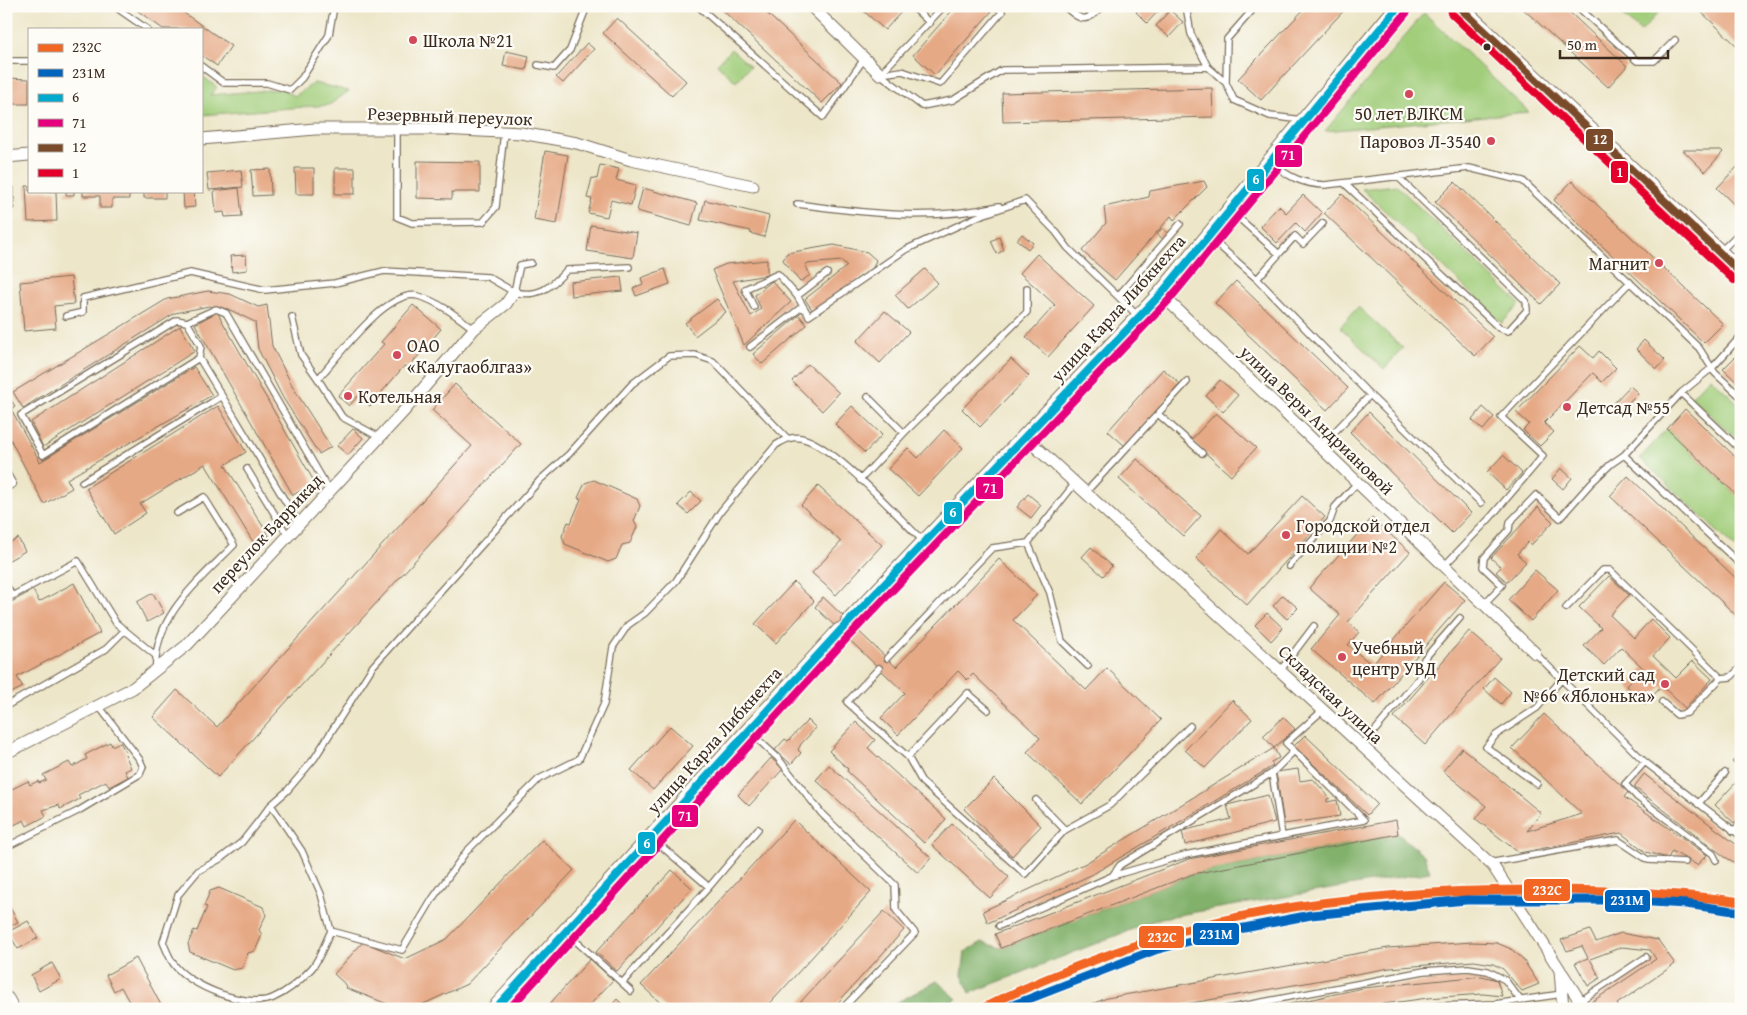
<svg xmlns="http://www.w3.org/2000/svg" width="1747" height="1015" font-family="'Gentium Book Plus',serif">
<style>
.green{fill:#a2ce7b;stroke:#6e7c4c}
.forest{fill:#81b16b;stroke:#5e6e44}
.building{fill:#e6a985}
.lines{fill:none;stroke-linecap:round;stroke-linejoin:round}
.lane-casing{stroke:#796c5a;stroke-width:8}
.street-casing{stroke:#796c5a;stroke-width:13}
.secondary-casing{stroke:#796c5a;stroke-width:18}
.lane{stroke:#fff;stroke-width:5.5}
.street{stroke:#fff;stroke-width:11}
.secondary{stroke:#fff;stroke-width:16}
.bus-1-casing{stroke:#fdfcf7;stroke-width:11}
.bus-2-casing{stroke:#fdfcf7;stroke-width:11}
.bus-3-casing{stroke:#fdfcf7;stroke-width:11}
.bus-4-casing{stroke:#fdfcf7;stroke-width:11}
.bus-1{stroke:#00a9ce;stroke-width:8}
.bus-2{stroke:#e5007d;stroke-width:8}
.bus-3{stroke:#7a4b2a;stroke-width:8}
.bus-4{stroke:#e4002b;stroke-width:8}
.rail-1-casing{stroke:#fdfcf7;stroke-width:12}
.rail-2-casing{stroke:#fdfcf7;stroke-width:12}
.rail-1{stroke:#f26522;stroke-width:9}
.rail-2{stroke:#0065bd;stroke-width:9}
.poi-dot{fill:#d1495b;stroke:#fdfcf7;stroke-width:2}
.bus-dot{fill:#3b2a1e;stroke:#fdfcf7;stroke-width:2}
.labels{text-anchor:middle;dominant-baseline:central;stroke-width:4.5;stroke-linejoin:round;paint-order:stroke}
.poi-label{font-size:18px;fill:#3b2a1e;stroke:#fdfcf7;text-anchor:start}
.street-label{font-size:18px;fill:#3b2a1e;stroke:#fdfcf7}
.line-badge{stroke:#fdfcf7;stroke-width:2}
.badge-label{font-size:14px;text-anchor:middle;font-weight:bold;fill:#fff}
</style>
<rect width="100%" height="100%" fill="#fdfcf7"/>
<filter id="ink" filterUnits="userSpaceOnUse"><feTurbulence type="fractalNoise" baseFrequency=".02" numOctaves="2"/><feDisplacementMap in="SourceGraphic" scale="10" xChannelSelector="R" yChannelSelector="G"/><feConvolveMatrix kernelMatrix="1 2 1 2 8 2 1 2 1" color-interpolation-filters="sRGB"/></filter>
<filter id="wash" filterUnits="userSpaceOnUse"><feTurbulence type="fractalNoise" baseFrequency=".0096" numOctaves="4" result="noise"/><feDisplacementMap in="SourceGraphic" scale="20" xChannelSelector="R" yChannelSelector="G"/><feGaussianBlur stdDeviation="1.12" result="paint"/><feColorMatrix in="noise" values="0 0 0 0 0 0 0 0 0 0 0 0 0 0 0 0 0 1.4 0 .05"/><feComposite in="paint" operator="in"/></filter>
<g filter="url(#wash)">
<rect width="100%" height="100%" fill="#ede6c9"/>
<path class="green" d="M1612,6H1658L1661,9L1641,32Z
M1424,13L1529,112L1325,131Z
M731,49L750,66L736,82L717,64Z
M201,75L217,87L210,95L282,89L295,96L314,83L349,91L329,105L201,115Z
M1396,185L1520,304L1502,323L1362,189Z
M1358,307L1403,348L1384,369L1340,327Z
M1710,377L1741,406V443L1691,397Z
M1667,429L1741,499V554L1640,458Z"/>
<path class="forest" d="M1398,834L1424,855L1430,872L1161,918L970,993L962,975L965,952L982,942L1001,948L1193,874Z
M937,981L957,999L939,1009H885Z"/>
<g id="blocks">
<path class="building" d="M131,6H174L231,46L217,66L201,55V29H163Z
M718,6H759L842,83L822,103Z
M858,6H899L903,10L885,30Z
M956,6H987L992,11L935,75L913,55Z
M1141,6H1161L1162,7L1147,23L1136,12Z
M1198,6H1210L1205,12Z
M1307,6H1348L1261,100L1238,79Z
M1520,6H1563L1627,66L1608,87Z
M1695,6H1734L1741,12V42L1737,46Z
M1170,10L1183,22L1169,37L1156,26Z
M617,18L686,81L672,96L603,33Z
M587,43L594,49L563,83L556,77Z
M506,51L529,56L526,70L503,66Z
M6,78L29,79V104H6Z
M1212,88L1213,117L1003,122L1002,93Z
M1683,150H1721L1723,152L1705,172Z
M545,151L568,155L557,224L534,220Z
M417,161L480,162V192H452V199L417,198Z
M1741,163V211L1717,188Z
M600,165L619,169L616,180L636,185L631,205L611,200L607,217L588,213L592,199L587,198L592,178L597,179Z
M295,168H314V194H296Z
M335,168H355V194H335Z
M270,169L271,195L253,196L251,170Z
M241,170L243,187L209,190L207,173Z
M1204,181L1207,187L1174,220L1171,216L1115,280L1082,251L1106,223L1104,207L1149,197L1150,191Z
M1572,181L1723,324L1704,343L1554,200Z
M1455,182L1560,284L1541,304L1435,202Z
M26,186H29V191H56L57,221L28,222Z
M6,187H14V209H6Z
M239,188L242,216L225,217L224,212L216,213L214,191Z
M643,188L697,203L691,226L637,211Z
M66,191H74V195H66Z
M83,191H129V199H112V208H100V196H83Z
M144,191H165V198H144Z
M183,191H194L195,207L184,208Z
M1342,194L1493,337L1475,356L1324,213Z
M1303,195L1322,213L1305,232L1296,223L1277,243L1260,226L1279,206L1286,213Z
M705,200L769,216L764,237L750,233L751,231L700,220Z
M591,225L637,233L633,258L587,251Z
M1162,228L1168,233L1163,239L1157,234Z
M1022,234L1033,243L1028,249L1017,240Z
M999,237L1004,250L997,254L991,241Z
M834,245L867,252L876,260L872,270L813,311L805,299L847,266L842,261L805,264L810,275L800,282L783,260L787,253Z
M1037,254L1094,306L1048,357L1026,337L1055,305L1020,273Z
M246,255L247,270L232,272L230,256Z
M767,260V275L733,281L751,316L761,309L755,295L772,281L791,302L744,345L712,270L726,264Z
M665,269L670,284L636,296L633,288L643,284L641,278Z
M925,269L938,283L908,309L895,295Z
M71,277L74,304L54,306L56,328L24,331L20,282Z
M621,277L623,291L571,296L570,282Z
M1236,281L1348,388L1327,410L1215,303Z
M208,291L230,294L258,307L267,305L272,346L294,389L331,447L319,454L283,398L258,349L255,322L228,309L209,306L175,313L23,408L13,392L167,299Z
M717,299L726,312L695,336L685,323Z
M413,305L441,329L408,368L405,365L370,406L358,396L349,406L338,396L384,344L381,342Z
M885,311L909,332L880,363L857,341Z
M217,312L315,483L293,495L195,324Z
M799,315L807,325L762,364L753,354Z
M180,326L195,351L43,447L31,422Z
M1644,340L1665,360L1657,369L1636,349Z
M1580,346L1593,358L1599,351L1616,368L1602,382L1593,373L1544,423L1554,432L1540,446L1523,430L1529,424L1516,412Z
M1741,351V386L1723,369Z
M1011,359L1029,376L980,427L962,409Z
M808,364L839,393L822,411L792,381Z
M194,367L212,395L67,479L72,488L44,504L6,431V399L9,397L15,406L11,409L40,462Z
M1163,369L1180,384L1125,446L1108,431Z
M1220,380L1238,395L1223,412L1206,396Z
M455,384L521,444L218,777L153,717L177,690L217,727L472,446L432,410Z
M1630,386L1638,393L1617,414L1610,407Z
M218,406L246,452L225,465L269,536L255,545L205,464L140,504L146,513L114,534L86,488Z
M852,406L882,435L865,453L835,424Z
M1483,407L1494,417L1483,430L1472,420Z
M1685,409L1741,462V499L1667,429Z
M1369,412L1471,513L1452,533L1350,432Z
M1216,413L1256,448L1231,476L1191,440Z
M353,429L363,438L348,455L337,446Z
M944,430L963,448L918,496L888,469L908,448L918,458Z
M1503,455L1522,473L1506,490L1487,472Z
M1137,459L1201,516L1183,536L1119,479Z
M1561,468L1572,478L1563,489L1552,479Z
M1628,476L1741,583V620L1610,496Z
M594,480L637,499L640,506L634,521L637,527L630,543L622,545L616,559L608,562L565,544L562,536L568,522L571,523L581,499L578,498L585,483Z
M818,486L882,545L836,595L812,573L841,542L801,505Z
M691,492L701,501L688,514L678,505Z
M1028,494L1041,505L1031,518L1017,507Z
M1302,496L1325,517L1247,605L1196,558L1221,529L1248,554Z
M1538,507L1553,522L1531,545L1528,542L1517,554L1526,562L1507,582L1496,572L1501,567L1491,558Z
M1372,518L1410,552L1348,622L1359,632L1348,645L1372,665L1444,582L1465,600L1375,704L1311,649L1340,615L1309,588Z
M18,538L25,551L6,562V545Z
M1091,547L1112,566L1103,576L1082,557Z
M999,559L1037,595L1013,620L1086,690L1107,668L1161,720L1082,804L1027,752L1040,738L973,674L967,680L958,671L898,735L881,718L905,693L815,607L823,597L896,667Z
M1535,570L1558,590L1531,621L1508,600Z
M1609,576L1629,595L1610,615L1634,638L1651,619L1670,638L1653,656L1676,678L1693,661L1712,679L1685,708L1662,686L1645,704L1627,686L1643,668L1621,647L1604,665L1584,646L1601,628L1579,607Z
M794,582L814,601L776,643L755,624Z
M74,583L100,633L17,677L23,687L9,694L6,690V605L33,590L39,602Z
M153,593L164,613L147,622L137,602Z
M1283,595L1298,608L1287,619L1273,606Z
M1267,613L1283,628L1271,641L1255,625Z
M1469,631L1500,658L1425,745L1394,717Z
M1494,677L1511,692L1501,704L1484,689Z
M1232,700L1252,719L1205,768L1185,750Z
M1544,714L1628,792L1624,797L1707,855L1697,865L1672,851L1668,858L1646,852L1621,833L1519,853L1476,819L1486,806L1443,771L1462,748L1541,813L1527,831L1582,814L1512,748Z
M1283,717L1295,729L1274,748L1279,758L1271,762L1273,766L1093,874L988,923L983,911L1086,863L1274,748L1263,736Z
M808,720L816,728L801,744L798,750L801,753L791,764L775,750L785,739L788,741Z
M856,722L875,740L868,748L946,819L924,843L847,771L848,769L829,751Z
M670,726L693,746L653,790L631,770Z
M1305,735L1377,804L1367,815L1294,746Z
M110,742L112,746L120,742L126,753L125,754L131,768L125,771L128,777L109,787L106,781L78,795L80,799L60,809L59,805L43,810L46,816L27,826L24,820L6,829V792L28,781L30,785L38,781L39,783L46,780L43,775L69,762L72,767L87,759L85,755Z
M1741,753V770L1732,762Z
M771,758L783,769L749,806L738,795Z
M829,765L931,858L918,873L816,780Z
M1298,769L1300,781L1313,779L1330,798L1327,799V802L1337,800L1340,816L1284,824L1276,772Z
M1644,774L1737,845L1741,842V866L1725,857L1634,787Z
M1741,777V815L1734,823L1715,805Z
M994,779L1041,826L1012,856L964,809Z
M1268,795L1275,822L1185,845L1182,831L1231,819L1227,805Z
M794,820L871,892L765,1009H667L641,985Z
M1396,820L1398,834L1193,874L1001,948L995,934L1189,859Z
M952,824L1009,877L990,898L932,845Z
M542,840L574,870L467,984L417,1007L398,1008L346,988L347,986L334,974L363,942L405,959L447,939Z
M672,870L692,888L617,971L596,952Z
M219,888L263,907L266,915L259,930L262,935L255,951L248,953L242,968L233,970L190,952L188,944L194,930L197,931L207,907L204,906L210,891Z
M8,904L18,922L6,928V905Z
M884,911L904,930L832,1009H798L796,1007Z
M28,921L38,938L18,949L8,932Z
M1590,930L1596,942L1621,933L1658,940L1675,964L1617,1004L1620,1009H1595L1590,1003L1656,959L1650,950L1622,947L1590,959L1600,978L1588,986L1575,963L1588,958L1582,946L1567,951L1561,940Z
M1472,942L1497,943L1511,949L1522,958L1539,984L1522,991L1503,969L1493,964L1474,961L1390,968L1158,1009H1079L1107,998L1388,948Z
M136,958L163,1009H133L121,987L114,991L106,975Z
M590,959L613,980L588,1007L589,1009H545Z
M52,963L61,979L39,991L31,975Z
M1482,976L1497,980L1502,996L1483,994L1428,998L1347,1009H1267L1363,988Z
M617,999L627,1009H608Z"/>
</g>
</g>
<g filter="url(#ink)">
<use href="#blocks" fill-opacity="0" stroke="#796c5a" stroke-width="1"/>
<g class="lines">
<g class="lane-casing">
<path id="lane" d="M114,6L147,29
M698,6L823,117L864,59
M912,6L930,23
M996,6L1002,12L940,84L902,71L880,74L922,106L953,100L1002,70L1208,67L1226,83L1234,100L1270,116L1303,120
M1064,6C1082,22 1086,23 1103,6
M1186,6L1191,34L1208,67
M1577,6L1637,61H1654L1675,40
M6,61H29
M538,65L554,68L570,50L587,6
M201,66L224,83H267L290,90L302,78L329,35L334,6
M880,74L944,6
M1226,83L1227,39L1256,6
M397,129V217L412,223L483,222L496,207L504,132
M1272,164C1290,177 1302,184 1325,185L1469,168L1523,181L1699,348L1715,373L1741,397
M1344,183L1499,328L1508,331L1527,310L1526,301L1397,176
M797,204C868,213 928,222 999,206
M1231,211L1279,254
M1209,237L1257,279L1370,395L1481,503
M1721,251L1741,231
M1257,279L1295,236L1303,244L1323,223
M514,292C539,298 551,287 567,270L629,267
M797,296L809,316L905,250L979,216L1025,200L1056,232L1068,248L1138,316
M1118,296L1180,224
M754,307L745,289L778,274L797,296L827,273
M66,316L83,312V298L190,273L265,290L335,283L384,271L488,277L514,292L520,265L531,263
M292,317L301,355L318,379
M187,322L216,309L226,313L329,490
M750,347L803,306
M199,358L201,346L187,322L177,320L21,415L43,455L199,358L222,396
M1681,393L1741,450
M868,397L904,433
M1158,414L1202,453
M379,437L342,417L318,379C337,358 387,288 418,296C438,301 458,317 474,329
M1320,447L1370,395
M1624,455L1741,565
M247,469L288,536
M6,472L13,484L6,488
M860,480L904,433L1027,312V288
M82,482L222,396L299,524
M1076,482L1028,543L1050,593L1062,641L1088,666
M1087,491L1187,382
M1289,566L1330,521L1335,507L1357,483
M1444,566L1490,518L1543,456L1501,417L1630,282
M6,585L12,596L78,561L116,623L155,655
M1484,604L1502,585L1483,567L1484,558L1509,530L1510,522L1536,495L1560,518L1591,483L1611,464L1624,455L1681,393L1713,367L1741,336
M1566,608L1603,570H1610L1721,678
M1535,653L1645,762L1741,836
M887,658L992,548L1028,543
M879,668L847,702L908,757L968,693L988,710
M156,670C152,617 201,579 234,545L204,497L177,513
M1280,671L1314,626
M1662,702L1677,715L1687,713L1721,678L1731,677L1741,667
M6,706L106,649L125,630
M751,733L778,758L822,814L895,885L896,910L915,933L842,1009
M1362,746L1419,678L1424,659L1460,618
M908,757L922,782L1025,874L1065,830L1036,800
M1645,762L1625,784L1637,797L1713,854L1716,860
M1272,773L1282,836
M1537,784L1486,747L1496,735L1537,708L1561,680
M1698,804L1725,773
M271,805L287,791L314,759L373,666L540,480L569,454L632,384L669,356L695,355L713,361L787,438
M1065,830L1110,805L1190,726
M1733,831L1741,824
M6,847L78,811L140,774L143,767L140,760L98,705
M1489,863L1618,840L1648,860L1685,862
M1112,876L1120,865L1272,773L1294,751
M709,887L758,829
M999,926L1112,876L1185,855L1364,820L1286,743L1323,710
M331,931L321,894L302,851L271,805L242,842L220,859L198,871L178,895L163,942C166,949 169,957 173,963C188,986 247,1009 273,998C287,992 302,979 312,968C320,959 325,942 331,931L402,950L433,898L466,852L539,779L579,759L604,704L613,647L628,625L645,613L676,581L721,511L776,445C784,440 791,436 801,438C833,444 897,516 923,541
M567,933L631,991
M622,983L709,887L653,839
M1580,1001L1646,957
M1438,1006L1495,1004L1562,994
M1226,1009L1424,971L1468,968L1488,971L1505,980L1521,1001"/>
</g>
<g class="street-casing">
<path id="street" d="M811,6L880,74
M201,139L315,129H440L521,133L577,143L631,160L753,186
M6,157L29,155
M1161,294L1535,653
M1026,438L1493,866L1560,970L1563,1009
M6,753L133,688L187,645L404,411L474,329L506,304L514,292
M1562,973L1585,1009"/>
</g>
<g class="secondary-casing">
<path id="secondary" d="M1458,6L1741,273
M849,622L1161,294L1399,6
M6,1000L11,1009
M495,1009L840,631"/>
</g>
<use href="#lane" class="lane"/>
<use href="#street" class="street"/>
<use href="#secondary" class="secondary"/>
<g class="bus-1-casing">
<path id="bus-1" d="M495,1009L840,631L1161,294L1399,6"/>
</g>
<g class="bus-2-casing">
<path id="bus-2" d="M509,1009L847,638L1168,301L1407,12"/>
</g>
<g class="bus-3-casing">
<path id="bus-3" d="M1458,6L1741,273"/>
</g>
<g class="bus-4-casing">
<path id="bus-4" d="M1451,13L1734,280"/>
</g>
<use href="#bus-1" class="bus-1"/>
<use href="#bus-2" class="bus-2"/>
<use href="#bus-3" class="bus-3"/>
<use href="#bus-4" class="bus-4"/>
<g class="rail-1-casing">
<path id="rail-1" d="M981,1009C1035,982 1093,959 1151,940C1270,901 1417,890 1542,890C1609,890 1674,892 1741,902"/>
</g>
<g class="rail-2-casing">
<path id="rail-2" d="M1003,1009L1155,950L1229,931L1311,915L1466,900H1617L1686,904L1740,912"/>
</g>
<use href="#rail-1" class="rail-1"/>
<use href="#rail-2" class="rail-2"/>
</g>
</g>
<g class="poi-dot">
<circle cx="413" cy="40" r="5"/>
<circle cx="1409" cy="94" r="5"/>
<circle cx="1491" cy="141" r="5"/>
<circle cx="1659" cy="263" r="5"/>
<circle cx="397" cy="355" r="5"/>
<circle cx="348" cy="396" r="5"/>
<circle cx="1567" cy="407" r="5"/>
<circle cx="1286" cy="535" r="5"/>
<circle cx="1342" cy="657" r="5"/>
<circle cx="1665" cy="684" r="5"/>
</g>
<circle class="bus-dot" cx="1487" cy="47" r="4.5"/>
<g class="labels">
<g class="poi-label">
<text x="423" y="40">Школа №21</text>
<text x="1409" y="113" text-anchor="middle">50 лет ВЛКСМ</text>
<text x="1481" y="141" text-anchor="end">Паровоз Л-3540</text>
<text x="1649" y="263" text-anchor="end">Магнит</text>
<text x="407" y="345">ОАО<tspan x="407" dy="21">«Калугаоблгаз»</tspan></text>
<text x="358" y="396">Котельная</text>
<text x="1577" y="407">Детсад №55</text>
<text x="1296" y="525">Городской отдел<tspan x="1296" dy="21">полиции №2</tspan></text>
<text x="1352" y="647">Учебный<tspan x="1352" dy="21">центр УВД</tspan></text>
<text x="1655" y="674" text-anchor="end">Детский сад<tspan x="1655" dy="21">№66 «Яблонька»</tspan></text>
</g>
<g class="street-label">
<text transform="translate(450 116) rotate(2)">Резервный переулок</text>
<text transform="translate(1118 308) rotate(-48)">улица Карла Либкнехта</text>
<text transform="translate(1317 420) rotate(44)">улица Веры Андриановой</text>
<text transform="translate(266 533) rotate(-47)">переулок Баррикад</text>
<text transform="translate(1331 694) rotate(43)">Складская улица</text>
<text transform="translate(714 740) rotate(-48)">улица Карла Либкнехта</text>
</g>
</g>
<g class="line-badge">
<rect x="1585" y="128" width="29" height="24" rx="5" fill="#7a4b2a"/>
<rect x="1274" y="144" width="29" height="24" rx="5" fill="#e5007d"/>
<rect x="1610" y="160" width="19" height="24" rx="5" fill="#e4002b"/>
<rect x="1246" y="168" width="19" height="24" rx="5" fill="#00a9ce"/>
<rect x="975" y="476" width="29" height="24" rx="5" fill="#e5007d"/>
<rect x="943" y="501" width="20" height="24" rx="5" fill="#00a9ce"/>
<rect x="671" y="804" width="28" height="24" rx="5" fill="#e5007d"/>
<rect x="637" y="831" width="19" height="24" rx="5" fill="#00a9ce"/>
<rect x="1523" y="878" width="48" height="24" rx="5" fill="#f26522"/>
<rect x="1604" y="889" width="47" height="24" rx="5" fill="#0065bd"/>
<rect x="1192" y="922" width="48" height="24" rx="5" fill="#0065bd"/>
<rect x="1138" y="925" width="47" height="24" rx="5" fill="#f26522"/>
</g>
<g class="badge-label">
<text x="1600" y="144">12</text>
<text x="1288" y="160">71</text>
<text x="1620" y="177">1</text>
<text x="1256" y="184">6</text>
<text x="990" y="493">71</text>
<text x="953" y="517">6</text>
<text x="685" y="821">71</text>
<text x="647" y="848">6</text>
<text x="1547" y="895">232C</text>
<text x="1627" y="905">231М</text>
<text x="1216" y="939">231М</text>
<text x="1162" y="942">232C</text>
</g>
<rect width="1747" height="1015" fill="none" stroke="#fdfcf7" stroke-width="25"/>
<rect x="28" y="28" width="175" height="165" fill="#fdfcf7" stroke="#afa8a0"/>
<rect x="38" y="44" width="25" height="8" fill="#f26522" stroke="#afa8a0"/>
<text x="72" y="52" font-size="15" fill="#3b2a1e">232C</text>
<rect x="38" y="69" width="25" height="8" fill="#0065bd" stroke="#afa8a0"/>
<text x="72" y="78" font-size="15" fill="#3b2a1e">231М</text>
<rect x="38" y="94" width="25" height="8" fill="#00a9ce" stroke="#afa8a0"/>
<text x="72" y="102" font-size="15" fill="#3b2a1e">6</text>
<rect x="38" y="119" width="25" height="8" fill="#e5007d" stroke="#afa8a0"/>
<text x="72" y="128" font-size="15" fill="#3b2a1e">71</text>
<rect x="38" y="144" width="25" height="8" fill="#7a4b2a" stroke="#afa8a0"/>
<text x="72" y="152" font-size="15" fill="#3b2a1e">12</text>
<rect x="38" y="169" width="25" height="8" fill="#e4002b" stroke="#afa8a0"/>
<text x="72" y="178" font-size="15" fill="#3b2a1e">1</text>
<path d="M1560 50v8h108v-8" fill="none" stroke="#3b2a1e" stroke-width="2.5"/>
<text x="1567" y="50" font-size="15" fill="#3b2a1e" stroke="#fdfcf7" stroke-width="4" paint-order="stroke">50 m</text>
</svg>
